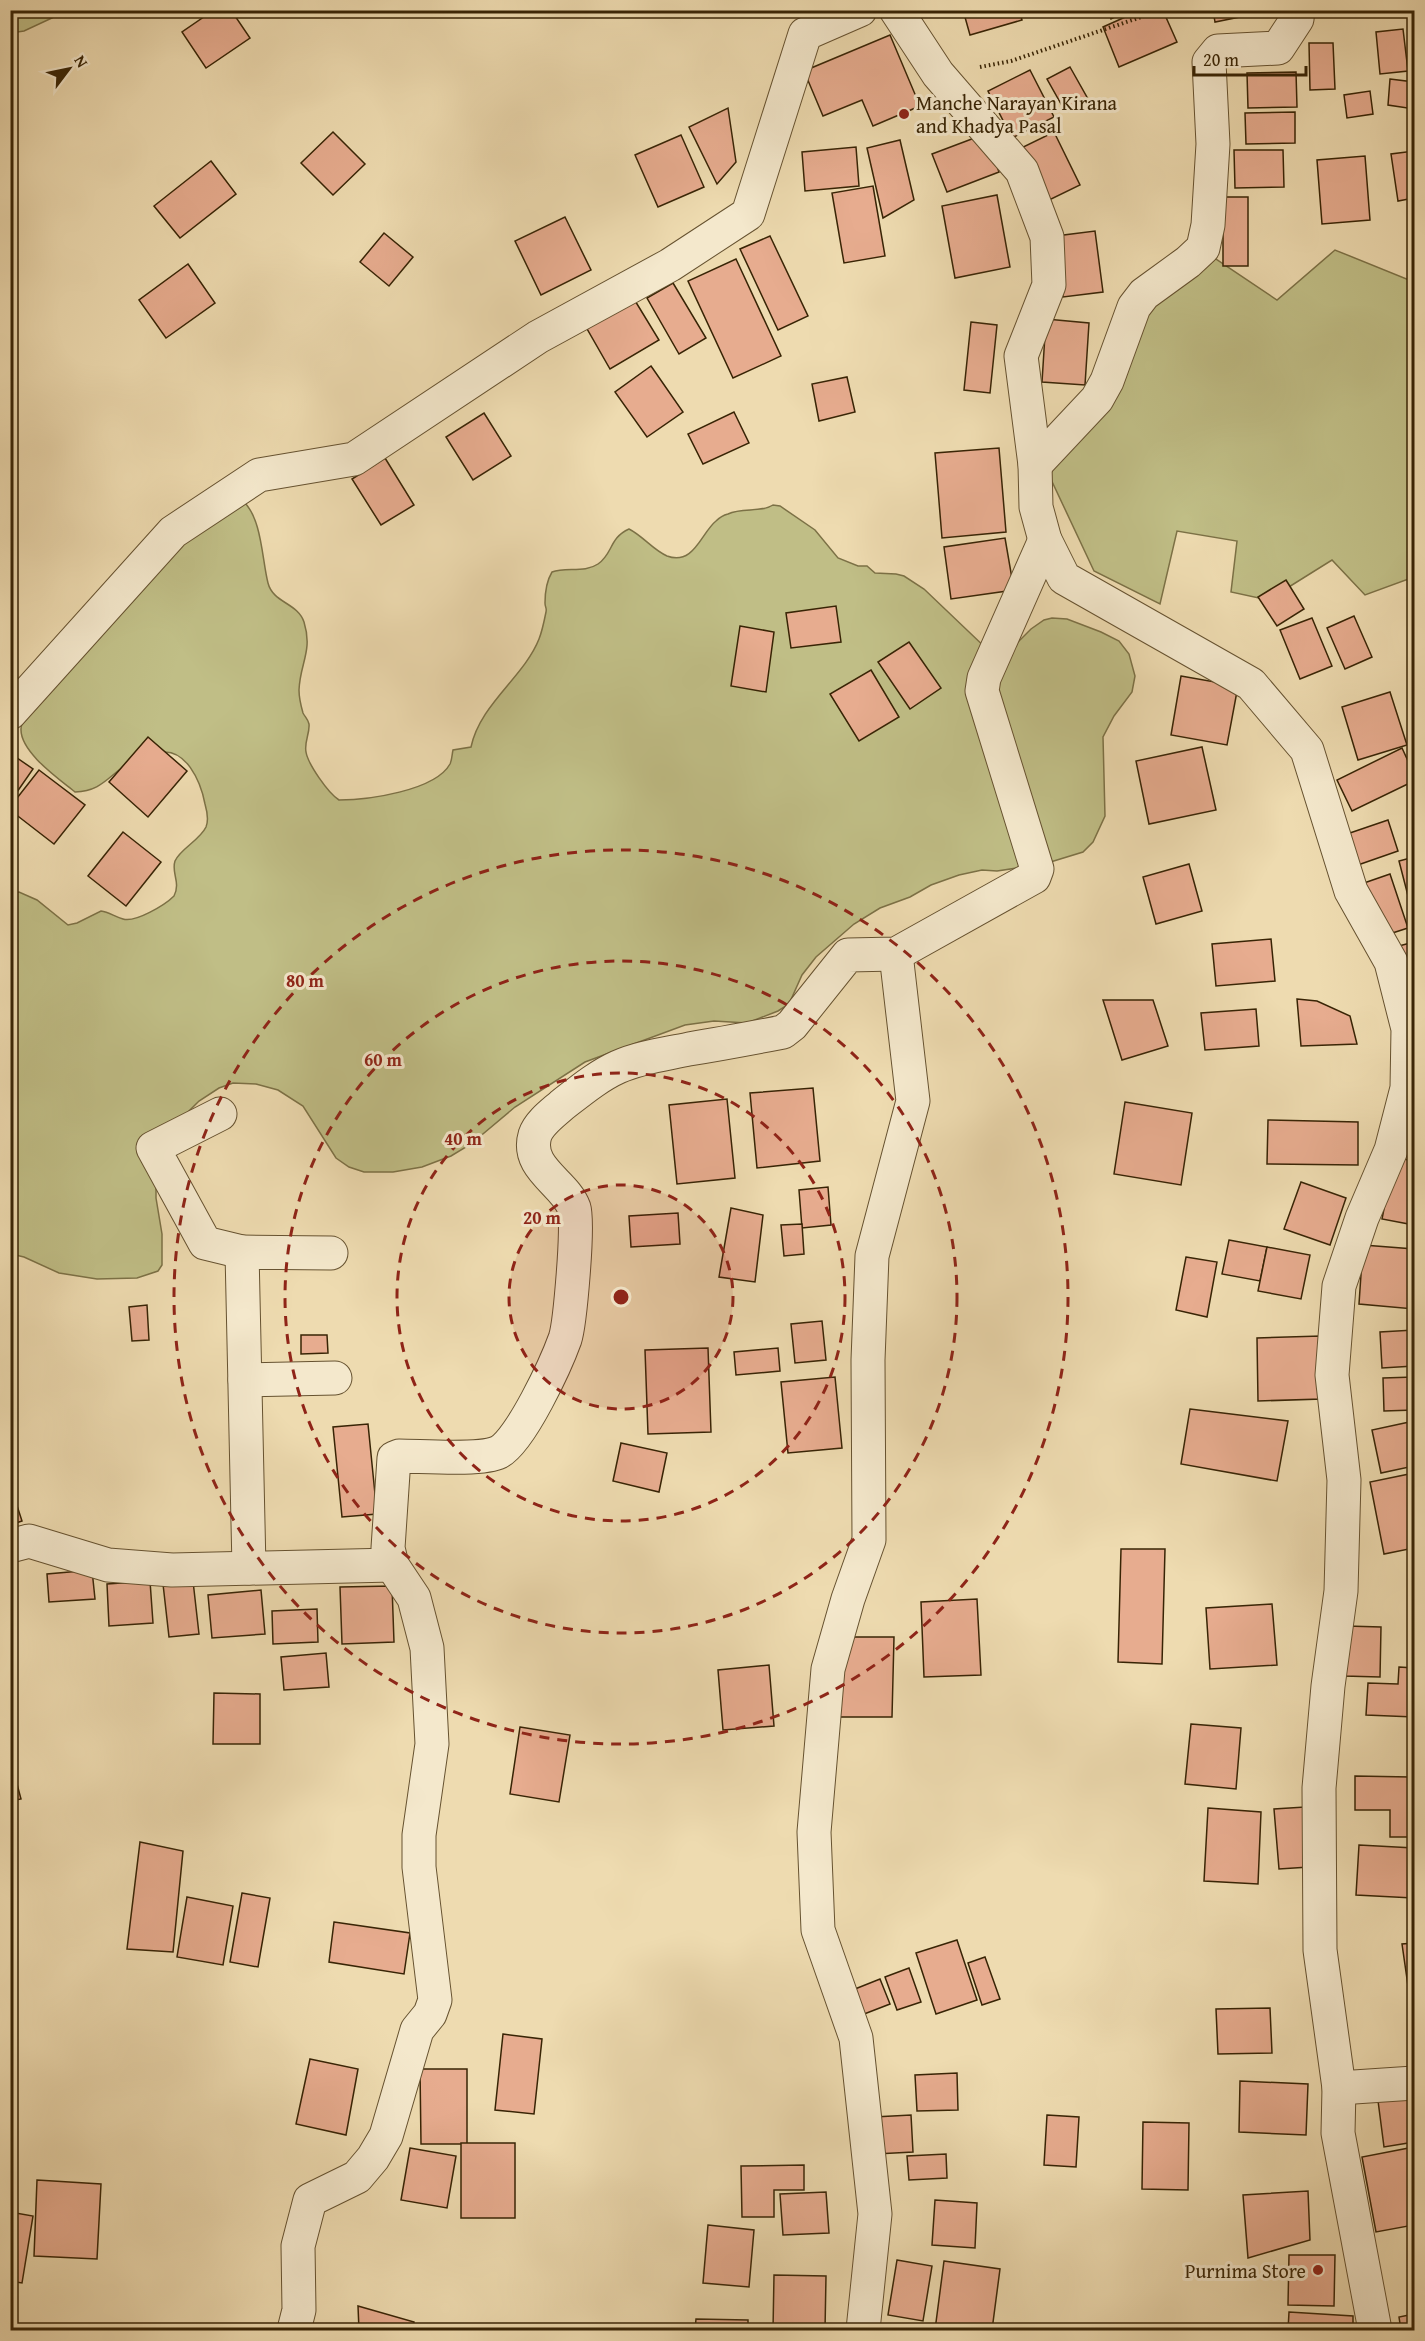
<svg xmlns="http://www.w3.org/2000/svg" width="1425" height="2341" viewBox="0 0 1425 2341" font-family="'Gentium Book Plus',serif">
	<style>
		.green { fill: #c0be86; stroke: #7c7146; stroke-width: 1.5 }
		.building { fill: #e7ac8f; stroke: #382405; stroke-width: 1.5 }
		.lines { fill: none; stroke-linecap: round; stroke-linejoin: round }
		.minor-casing { stroke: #665230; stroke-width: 35 }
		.tertiary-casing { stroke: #665230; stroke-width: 35 }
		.path { stroke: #382405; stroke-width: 4; stroke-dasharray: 1.5 3; stroke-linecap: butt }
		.minor { stroke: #f4e8cc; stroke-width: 33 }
		.tertiary { stroke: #f4e8cc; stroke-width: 33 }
		.ring { fill: none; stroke: #8f2418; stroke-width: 3; stroke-dasharray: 10 8 }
		.poi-dot { fill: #8f2418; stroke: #f4e8cc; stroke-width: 2 }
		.labels { text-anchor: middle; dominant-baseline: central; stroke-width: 6; stroke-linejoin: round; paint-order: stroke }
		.poi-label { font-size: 20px; fill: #382405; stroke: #f4e8cc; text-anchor: start }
		.centre { fill: #8f2418; stroke: #f4e8cc; stroke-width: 3 }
		.ring-label { font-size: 18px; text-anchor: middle; font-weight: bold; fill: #8f2418; stroke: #f4e8cc; stroke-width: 6; stroke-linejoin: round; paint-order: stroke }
	</style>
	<rect width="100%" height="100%" fill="#eedbb0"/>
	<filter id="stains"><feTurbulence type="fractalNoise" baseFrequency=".00333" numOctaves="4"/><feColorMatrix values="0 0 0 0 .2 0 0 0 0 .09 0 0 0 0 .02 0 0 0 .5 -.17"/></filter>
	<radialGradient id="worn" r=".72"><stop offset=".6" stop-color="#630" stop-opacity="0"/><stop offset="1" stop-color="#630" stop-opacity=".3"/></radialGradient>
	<g class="green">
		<polygon points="11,10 67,10 67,11 24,31 11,33"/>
		<polygon points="1198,247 1277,300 1335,250 1414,282 1414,577 1365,595 1332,560 1268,600 1231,592 1237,541 1177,531 1160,604 1094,571 1048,473 1139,299"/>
		<path d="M243 501C262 518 262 560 268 583 273 603 298 603 304 622 313 651 300 663 299 690 299 697 301 706 303 713 305 717 308 719 309 724 310 733 304 742 306 752 308 764 328 793 339 800 367 800 435 791 450 764 452 760 452 754 453 750L471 747C480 704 524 677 539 639 541 634 545 617 546 612 547 607 545 608 545 603 545 592 546 582 552 572 566 567 585 573 598 564 613 554 609 538 629 529 643 536 653 550 667 556 694 566 701 533 716 521 719 518 724 515 728 514 742 507 761 513 773 505L780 506 815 530 838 558 858 566H867L875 573 896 574 904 576 924 589 990 652 1015 645 1031 629 1044 620 1052 618 1067 619 1101 632 1119 641 1129 654 1135 676 1132 692 1114 716 1103 737 1105 816 1093 842 1083 852 1044 864 997 871 982 870 959 875 931 885 910 897 880 908 854 924 816 957 802 975 789 1004 778 1011 747 1023 714 1021 685 1025 585 1062 515 1107 471 1144 451 1156 422 1167 393 1172H364L349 1167 336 1158 303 1106 278 1090 256 1084 233 1083 219 1088 199 1101 189 1111 156 1185V1198L162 1234V1265L158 1271 137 1278 97 1279 59 1273 24 1257 11 1254 10 893 19 892 37 900 68 925 77 923 101 911C109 912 115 917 123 919 135 923 165 905 174 896 181 882 171 873 175 861 180 849 200 840 206 827 209 820 207 811 205 804 201 783 186 745 157 753 146 756 128 763 119 770 104 782 97 791 75 792 59 779 20 752 21 729 21 723 25 718 28 712L185 541Z"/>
	</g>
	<g class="building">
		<polygon points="214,10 231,10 250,38 206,68 182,32"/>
		<polygon points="963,10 1019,10 1022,20 970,35"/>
		<polygon points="1108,10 1129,10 1111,19"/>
		<polygon points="1141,10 1175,10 1165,15 1177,42 1119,67 1103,27"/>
		<polygon points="1213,10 1265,10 1265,12 1215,22"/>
		<polygon points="1403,29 1408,71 1380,74 1376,32"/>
		<polygon points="890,35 920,106 873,126 862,100 823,116 804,71"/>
		<polygon points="1309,43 1333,43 1335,89 1310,90"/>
		<polygon points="1070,67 1088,99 1065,111 1047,79"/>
		<polygon points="1030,70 1054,117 1012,138 988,91"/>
		<polygon points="1296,72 1297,107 1248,108 1247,73"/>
		<polygon points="1390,79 1414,82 1414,109 1388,105"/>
		<polygon points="1370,91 1373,114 1347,118 1344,95"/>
		<polygon points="728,108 736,162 717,184 689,127"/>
		<polygon points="1295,112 1295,143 1246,144 1245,113"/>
		<polygon points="333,132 365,164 333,195 301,163"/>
		<polygon points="1054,132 1080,185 1043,203 1017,150"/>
		<polygon points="985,134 999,172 947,192 932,154"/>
		<polygon points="681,135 704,187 658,207 635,155"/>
		<polygon points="900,140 914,200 883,218 867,148"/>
		<polygon points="856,147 859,186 805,191 802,152"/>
		<polygon points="1234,150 1283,150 1284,187 1235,188"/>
		<polygon points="1414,151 1414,198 1398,201 1391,154"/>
		<polygon points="1365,156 1370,220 1322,224 1317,160"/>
		<polygon points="211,161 236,194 180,238 154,206"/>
		<polygon points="873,186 885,256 844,263 832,193"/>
		<polygon points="997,195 1010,267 955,278 942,206"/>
		<rect x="1223" y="197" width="25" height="69"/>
		<polygon points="565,217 591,270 541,295 515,241"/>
		<polygon points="1095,231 1103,292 1063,297 1056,236"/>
		<polygon points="384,233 413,257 389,286 360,262"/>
		<polygon points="770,236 808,316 778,330 740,249"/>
		<polygon points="736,259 781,356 733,378 688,281"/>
		<polygon points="188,264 215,303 166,338 139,300"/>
		<polygon points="673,283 706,338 679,354 647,298"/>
		<polygon points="634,299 659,340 610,369 586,327"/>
		<polygon points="1046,319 1089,323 1085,385 1042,382"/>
		<polygon points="971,322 997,325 990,393 964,390"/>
		<polygon points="651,366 683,412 647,437 615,392"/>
		<polygon points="847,377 855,412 819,421 812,384"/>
		<polygon points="734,412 749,443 703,464 688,434"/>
		<polygon points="484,413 511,456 473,480 446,437"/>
		<polygon points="999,448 1006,532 942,538 935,453"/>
		<polygon points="385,458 414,505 381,525 352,479"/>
		<polygon points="1005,538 1014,590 951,599 944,547"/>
		<polygon points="1286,580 1304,609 1277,626 1258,597"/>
		<polygon points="836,606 841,642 791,648 786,613"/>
		<polygon points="1354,616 1372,657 1345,669 1327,628"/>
		<polygon points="1312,618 1332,666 1300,679 1280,630"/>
		<polygon points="740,626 774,632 766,692 731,686"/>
		<polygon points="909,642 941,688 910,709 878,662"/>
		<polygon points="871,670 899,717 859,741 830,694"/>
		<polygon points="1181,676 1238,686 1227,745 1171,735"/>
		<polygon points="1390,692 1407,745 1358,760 1342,707"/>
		<polygon points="148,737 187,771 148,817 109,782"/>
		<polygon points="1202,747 1216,810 1149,824 1136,761"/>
		<polygon points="1402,748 1414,774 1414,781 1352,811 1337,780"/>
		<polygon points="10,753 33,769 10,802"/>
		<polygon points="39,770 85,805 54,844 10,810 10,807"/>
		<polygon points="1388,820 1398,851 1355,866 1344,835"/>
		<polygon points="123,832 161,862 126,906 88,876"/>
		<polygon points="1414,857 1414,919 1399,861"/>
		<polygon points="1189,864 1202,911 1156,924 1143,877"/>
		<polygon points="1390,874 1408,928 1383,936 1364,883"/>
		<polygon points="1271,939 1275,981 1216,986 1212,944"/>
		<polygon points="1414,942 1414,993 1395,947"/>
		<polygon points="1297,999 1317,1001 1350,1016 1357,1044 1301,1046"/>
		<polygon points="1103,1000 1153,1000 1168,1046 1122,1060"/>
		<polygon points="1256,1009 1259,1046 1205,1050 1201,1013"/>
		<polygon points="813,1088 820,1161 757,1168 750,1093"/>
		<polygon points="727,1099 735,1178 677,1184 669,1105"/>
		<polygon points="1125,1102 1192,1113 1181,1185 1114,1174"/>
		<polygon points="1268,1120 1358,1122 1358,1165 1267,1164"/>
		<polygon points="1394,1157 1414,1161 1414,1225 1382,1219"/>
		<polygon points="1301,1182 1346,1198 1330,1245 1284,1229"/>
		<polygon points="828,1187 831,1225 802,1228 799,1190"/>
		<polygon points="731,1208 763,1215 755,1282 719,1277"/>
		<polygon points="678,1213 680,1244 631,1247 629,1216"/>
		<polygon points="802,1224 804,1254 784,1256 781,1225"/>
		<polygon points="1229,1240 1267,1247 1260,1281 1222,1274"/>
		<polygon points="1363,1245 1414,1249 1414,1309 1359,1304"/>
		<polygon points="1267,1247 1310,1255 1301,1299 1258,1291"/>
		<polygon points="1186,1257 1217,1262 1207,1317 1176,1310"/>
		<polygon points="147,1305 149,1340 132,1341 129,1307"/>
		<polygon points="822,1321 826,1360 795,1363 791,1324"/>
		<polygon points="1414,1330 1414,1366 1382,1368 1380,1332"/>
		<polygon points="301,1335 327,1335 328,1353 301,1354"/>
		<polygon points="1321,1336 1322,1399 1258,1401 1257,1338"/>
		<polygon points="708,1348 711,1432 648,1434 645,1350"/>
		<polygon points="778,1348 780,1371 736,1375 734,1352"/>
		<polygon points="835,1377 842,1448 788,1453 781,1382"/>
		<polygon points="1414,1377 1414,1410 1384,1411 1383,1378"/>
		<polygon points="1190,1409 1288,1421 1277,1481 1181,1464"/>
		<polygon points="1414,1421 1414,1466 1381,1473 1372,1430"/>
		<polygon points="368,1424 377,1514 342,1517 333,1427"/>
		<polygon points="621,1443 667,1453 659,1492 613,1481"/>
		<polygon points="1414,1473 1414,1548 1384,1554 1370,1482"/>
		<polygon points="10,1484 22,1521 10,1525"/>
		<polygon points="1121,1549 1165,1549 1162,1664 1118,1662"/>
		<polygon points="92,1570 95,1599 49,1602 47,1574"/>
		<polygon points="150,1581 153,1623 109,1626 107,1584"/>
		<polygon points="193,1581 199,1634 169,1637 163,1584"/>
		<polygon points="392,1586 394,1642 342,1644 340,1587"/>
		<polygon points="261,1590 265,1634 212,1638 208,1595"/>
		<polygon points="977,1599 981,1675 924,1677 921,1602"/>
		<polygon points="1272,1604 1277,1665 1210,1669 1206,1608"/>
		<polygon points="317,1609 318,1642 273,1644 272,1611"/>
		<polygon points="1346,1626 1381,1627 1380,1677 1344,1676"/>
		<polygon points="838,1637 894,1637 892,1717 837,1717"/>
		<polygon points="326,1653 329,1687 284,1690 281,1657"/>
		<polygon points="769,1665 774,1726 723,1730 718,1670"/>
		<polygon points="1399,1667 1414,1668 1414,1717 1366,1715 1368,1683 1398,1684"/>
		<polygon points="214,1693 260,1694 260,1744 213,1744"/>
		<polygon points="1191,1724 1241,1728 1236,1789 1185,1784"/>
		<polygon points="520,1727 570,1735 559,1802 510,1794"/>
		<polygon points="10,1758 21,1799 10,1801"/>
		<polygon points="1355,1776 1410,1777 1410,1837 1390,1837 1390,1810 1355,1810"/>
		<polygon points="1305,1807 1309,1867 1279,1869 1274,1809"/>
		<polygon points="1208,1808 1261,1812 1258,1884 1204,1881"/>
		<polygon points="140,1842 183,1851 173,1952 127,1949"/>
		<polygon points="1359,1845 1414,1848 1413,1898 1356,1895"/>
		<polygon points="242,1893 270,1898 258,1967 230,1962"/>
		<polygon points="187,1897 233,1906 223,1965 177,1957"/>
		<polygon points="334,1922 410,1933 404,1974 329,1962"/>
		<polygon points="957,1940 977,2000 936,2014 916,1953"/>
		<polygon points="1414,1943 1414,2028 1402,1944"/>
		<polygon points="985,1957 1000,1999 982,2005 968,1963"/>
		<polygon points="909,1968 921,2002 897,2010 885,1977"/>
		<polygon points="880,1979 890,2004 859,2016 850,1991"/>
		<polygon points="1270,2008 1272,2053 1218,2054 1216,2009"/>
		<polygon points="503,2034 542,2039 534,2114 495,2110"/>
		<polygon points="310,2059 358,2069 346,2135 296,2124"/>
		<polygon points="420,2069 467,2069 467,2144 421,2144"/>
		<polygon points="957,2073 958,2110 917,2111 915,2075"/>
		<polygon points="1240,2081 1308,2084 1306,2135 1239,2132"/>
		<polygon points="1414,2088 1414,2142 1384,2147 1377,2093"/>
		<polygon points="911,2115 913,2152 876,2154 874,2117"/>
		<polygon points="1047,2115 1079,2117 1076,2167 1044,2165"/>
		<polygon points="1143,2122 1189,2123 1188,2190 1142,2189"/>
		<rect x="461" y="2143" width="54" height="75"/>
		<polygon points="1414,2147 1414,2225 1376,2232 1362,2157"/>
		<polygon points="410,2148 456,2156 447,2208 401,2200"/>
		<polygon points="946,2154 947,2178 909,2180 907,2156"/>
		<polygon points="804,2165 804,2190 774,2190 774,2217 742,2217 741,2166"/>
		<polygon points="37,2180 101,2184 97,2259 34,2256"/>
		<polygon points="1308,2191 1310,2240 1248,2258 1243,2195"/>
		<polygon points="826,2192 829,2233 783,2235 780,2194"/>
		<polygon points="935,2200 977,2203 975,2248 932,2245"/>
		<polygon points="10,2212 33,2216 22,2283 10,2281"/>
		<polygon points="708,2225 754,2230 749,2287 703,2283"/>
		<polygon points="1289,2255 1335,2255 1334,2306 1288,2305"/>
		<polygon points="897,2260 932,2266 923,2321 888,2315"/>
		<polygon points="944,2261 1000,2269 992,2330 935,2330"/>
		<polygon points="774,2275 826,2276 825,2330 773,2330"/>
		<polygon points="358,2306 414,2322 412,2330 359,2330"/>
		<polygon points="1289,2312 1353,2316 1353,2330 1288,2330"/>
		<polygon points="1414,2314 1414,2330 1401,2330 1399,2317"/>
		<polygon points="696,2319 748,2320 748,2330 695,2330"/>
	</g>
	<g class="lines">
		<g class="minor-casing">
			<g id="minor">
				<polyline points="10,713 173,532 259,475 354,459 538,337 670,265 748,214 805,34 860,10"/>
				<polyline points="220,1114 153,1148 205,1243 242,1252"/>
				<polyline points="245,1380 335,1378"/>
				<polyline points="10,1546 29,1541 108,1565 172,1570 392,1565"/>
				<polyline points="249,1568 242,1252 331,1253"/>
				<polyline points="1339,2088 1414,2083"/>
				<path d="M294 2330 299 2310 298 2246 310 2200 357 2177 373 2158 386 2136 417 2030 430 2014 435 2000 419 1867V1835L432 1744 427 1648 414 1598 392 1565 388 1548 394 1458 399 1456C422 1456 481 1461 499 1452 521 1440 556 1364 565 1339 570 1324 579 1223 574 1208 565 1183 525 1168 535 1135 539 1123 553 1113 562 1105 580 1091 598 1076 618 1067 640 1057 666 1054 689 1049 720 1044 752 1038 783 1032L792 1025 848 955 896 954 1034 877 1037 869 982 691 984 678 1045 540"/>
				<polyline points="863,2330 875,2214 856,2038 818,1930 814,1832 828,1669 848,1599 869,1540 868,1360 872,1256 913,1101 896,954"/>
			</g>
		</g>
		<g class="tertiary-casing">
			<g id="tertiary">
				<polyline points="896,10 938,74 1022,171 1047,237 1049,285 1021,356 1035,465 1036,507 1045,540 1064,578 1251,684 1307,750 1351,891 1391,962 1408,1029 1407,1088 1391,1150 1362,1218 1339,1286 1332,1375 1344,1480 1341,1591 1328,1686 1319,1788 1320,1950 1339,2088 1338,2133 1375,2330"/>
				<polyline points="1035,465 1097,399 1107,381 1134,307 1144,294 1188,262 1203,248 1208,225 1213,144 1209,62 1218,51 1278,48 1297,19 1298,10"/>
			</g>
		</g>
		<polyline class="path" points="980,67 1011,61 1162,10"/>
		<use href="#minor" class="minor"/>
		<use href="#tertiary" class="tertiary"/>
	</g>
	<circle cx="621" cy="1297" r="112" fill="#8f2418" fill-opacity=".12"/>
	<g class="ring">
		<circle cx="621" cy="1297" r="112"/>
		<circle cx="621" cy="1297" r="224"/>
		<circle cx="621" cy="1297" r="336"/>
		<circle cx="621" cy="1297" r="447"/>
	</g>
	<g class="poi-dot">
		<circle cx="904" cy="114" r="6"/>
		<circle cx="1318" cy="2270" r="6"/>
	</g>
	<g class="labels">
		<g class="poi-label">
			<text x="916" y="102">Manche Narayan Kirana<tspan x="916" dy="23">and Khadya Pasal</tspan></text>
			<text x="1306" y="2270" text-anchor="end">Purnima Store</text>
		</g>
	</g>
	<circle cx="621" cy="1297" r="9" class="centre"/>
	<g class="ring-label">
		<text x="305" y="987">80 m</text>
		<text x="383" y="1066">60 m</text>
		<text x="463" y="1145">40 m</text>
		<text x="542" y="1224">20 m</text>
	</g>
	<rect width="1425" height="2341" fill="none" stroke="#eedbb0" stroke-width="36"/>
	<rect x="12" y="12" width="1401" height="2317" fill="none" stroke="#382405" stroke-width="3"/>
	<rect x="18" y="18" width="1389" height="2305" fill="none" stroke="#382405" stroke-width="1.5"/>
	<g transform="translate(69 69) rotate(58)" stroke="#f4e8cc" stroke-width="4.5" paint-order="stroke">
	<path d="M0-4.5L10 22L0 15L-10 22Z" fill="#382405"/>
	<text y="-9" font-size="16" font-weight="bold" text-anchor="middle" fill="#382405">N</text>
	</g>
	<path d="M1194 66v9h112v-9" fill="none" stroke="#382405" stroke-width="3"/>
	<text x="1203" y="66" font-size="18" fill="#382405" stroke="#f4e8cc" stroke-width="4.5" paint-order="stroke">20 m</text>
	<rect width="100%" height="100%" filter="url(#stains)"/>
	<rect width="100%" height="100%" fill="url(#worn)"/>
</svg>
